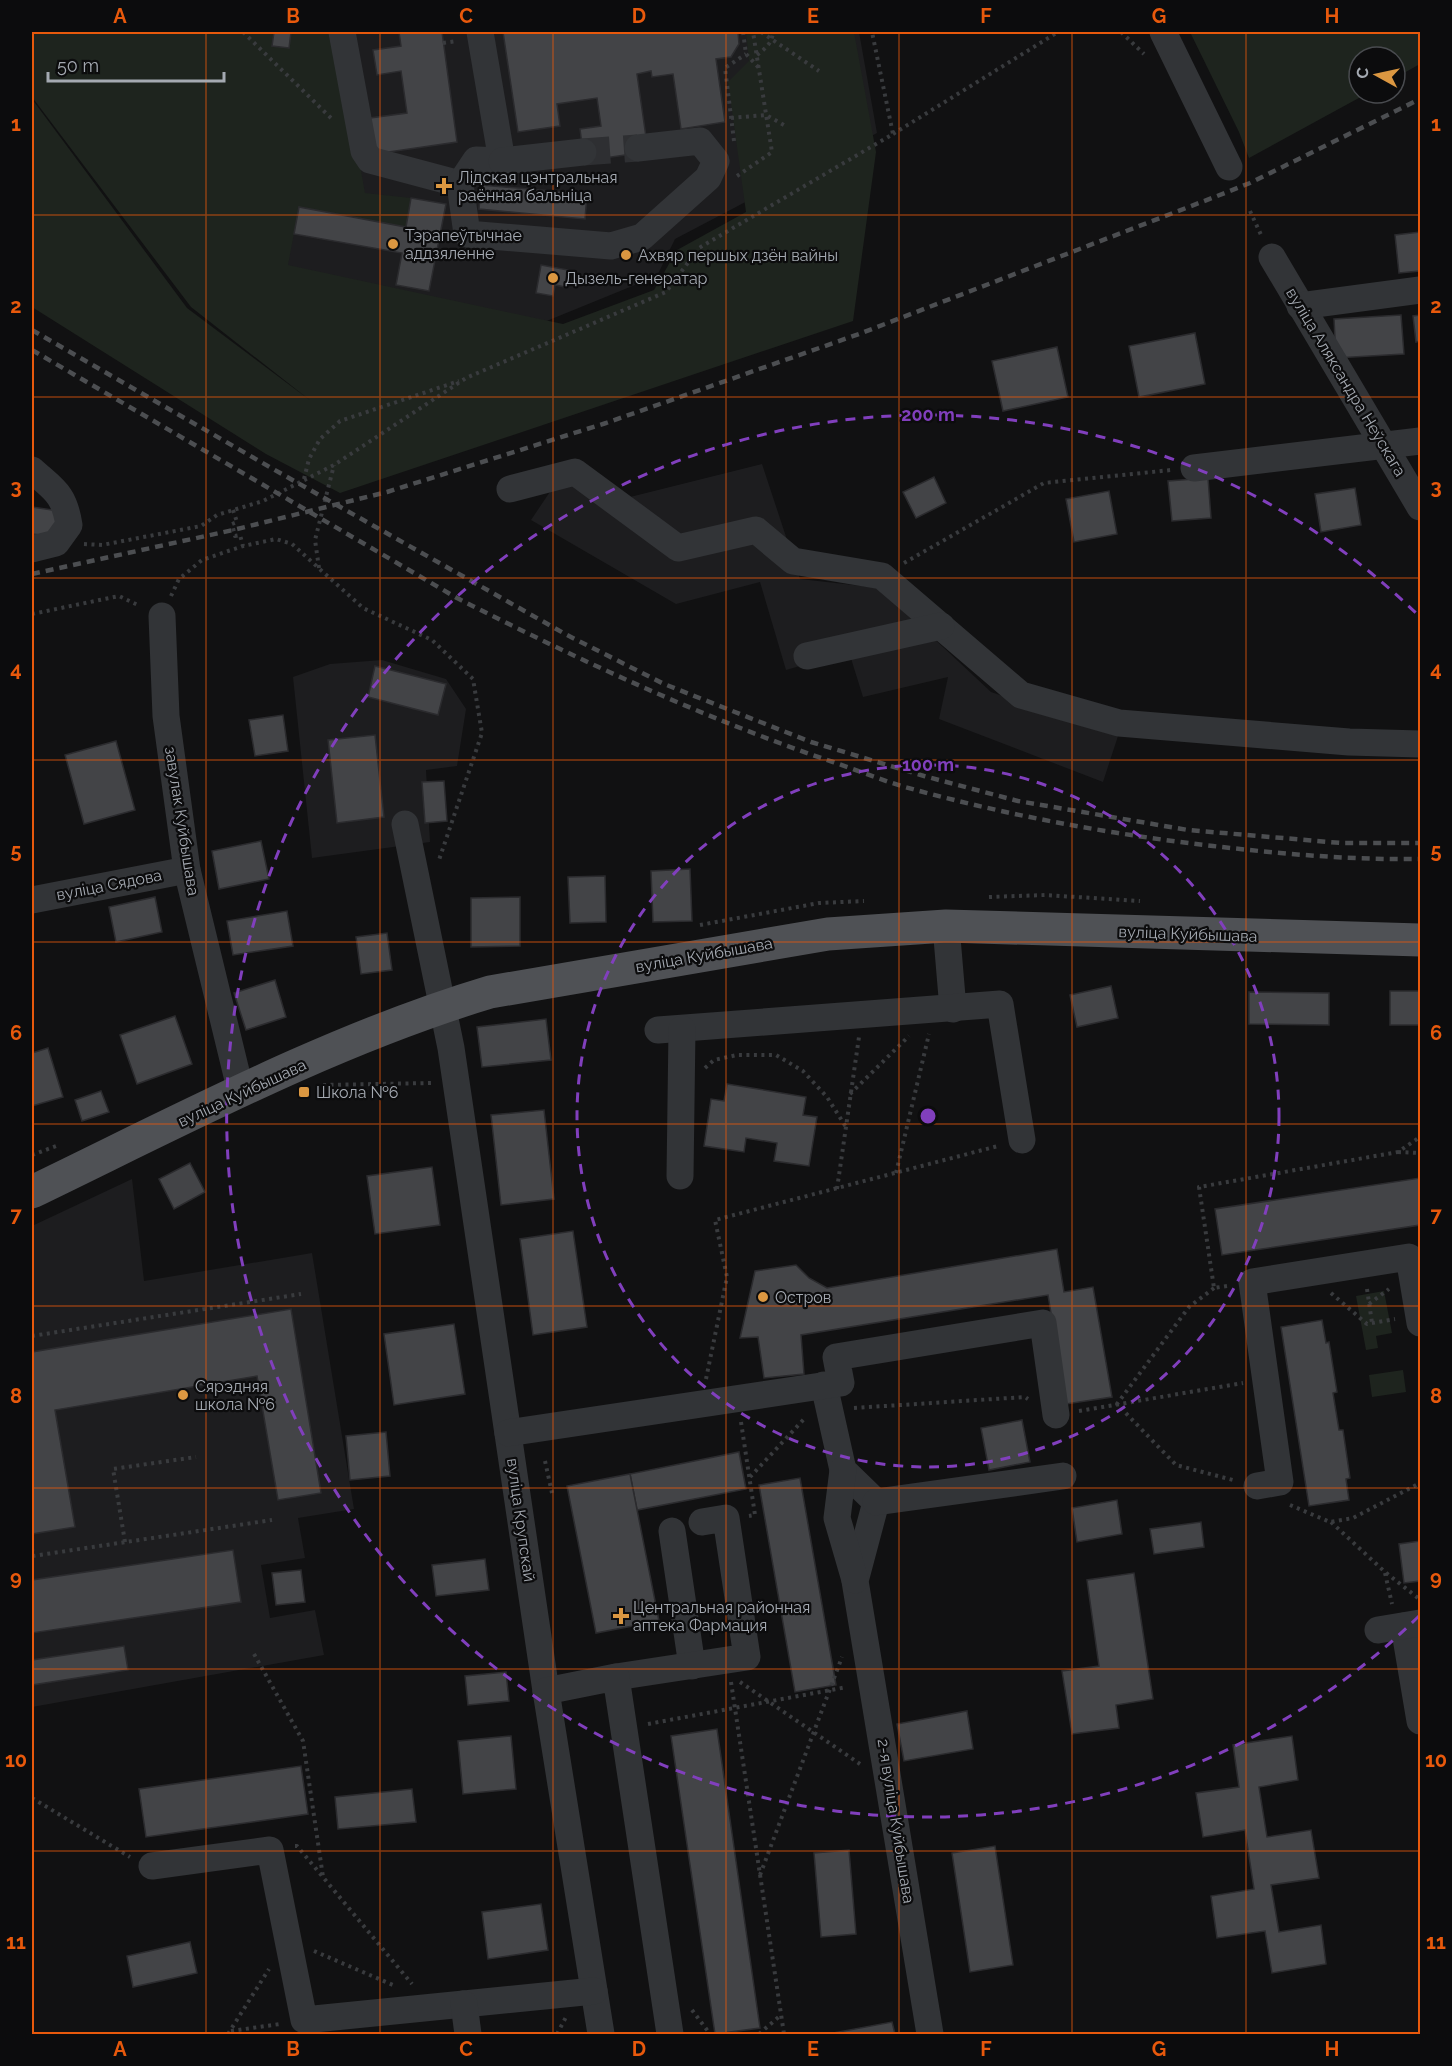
<svg xmlns="http://www.w3.org/2000/svg" width="1452" height="2066" viewBox="0 0 1452 2066" font-family="Raleway,sans-serif">
	<style>
		.built { fill: #1d1d1f }
		.green { fill: #1e241e }
		.building { fill: #434447; stroke: #2b2b2e; stroke-width: 1.5 }
		.lines { fill: none; stroke-linecap: round; stroke-linejoin: round }
		.minor-tunnel { stroke: #2e2f32; stroke-width: 27; stroke-dasharray: 27 14; stroke-linecap: butt }
		.path { stroke: #393b3e; stroke-width: 4; stroke-dasharray: 3 4.5; stroke-linecap: butt }
		.minor { stroke: #323437; stroke-width: 27 }
		.major { stroke: #4f5155; stroke-width: 33 }
		.rail { stroke: #4c4e51; stroke-width: 4.5; stroke-dasharray: 8 6; stroke-linecap: butt }
		.grid { fill: none; stroke: #e8590c; stroke-width: 1.5; stroke-opacity: 0.55 }
		.ring { fill: none; stroke: #813fbd; stroke-width: 3; stroke-dasharray: 10 8 }
		.poi-dot { fill: #db9741; stroke: #0c0c0d; stroke-width: 2 }
		.labels { text-anchor: middle; dominant-baseline: central; stroke-width: 4.5; stroke-linejoin: round; paint-order: stroke }
		.poi-label { font-size: 16px; fill: #a4a9b1; stroke: #0c0c0d; text-anchor: start }
		.street-label { font-size: 16px; fill: #a4a9b1; stroke: #0c0c0d }
		.centre { fill: #813fbd; stroke: #0c0c0d; stroke-width: 3 }
		.ring-label { font-size: 18px; text-anchor: middle; font-weight: bold; fill: #813fbd; stroke: #0c0c0d; stroke-width: 4.5; stroke-linejoin: round; paint-order: stroke }
		.neatline { fill: none; stroke: #e8590c; stroke-width: 2 }
		.grid-label { font-size: 20px; text-anchor: middle; font-weight: bold; fill: #e8590c }
	</style>
	<rect width="100%" height="100%" fill="#111112"/>
	<g class="built">
		<polygon points="32,32 859,32 877,133 675,239 657,276 341,405"/>
		<polygon points="762,464 800,579 880,588 991,692 1118,736 1103,782 939,719 948,677 863,697 849,652 786,670 760,582 676,604 531,520 568,465 626,498"/>
		<polygon points="382,660 446,679 466,709 457,766 426,770 430,842 312,858 293,677 330,664"/>
		<polygon points="132,1179 144,1281 312,1253 354,1509 298,1518 305,1558 261,1565 270,1618 315,1610 324,1655 32,1707 32,1226"/>
	</g>
	<g class="green">
		<polygon points="32,32 336,32 365,193 411,198 406,227 299,207 288,265 563,324 654,290 677,250 746,212 728,82 749,61 746,32 854,32 876,152 853,321 340,493 266,454 32,307 32,99 187,308 311,401 191,307 32,97"/>
		<polygon points="1190,32 1420,32 1420,64 1395,78 1395,57 1359,57 1359,93 1368,93 1249,158 1239,132"/>
		<polygon points="1384,1291 1392,1333 1376,1336 1378,1348 1366,1350 1356,1296"/>
		<polygon points="1403,1370 1406,1392 1372,1397 1369,1375"/>
	</g>
	<g class="building">
		<polygon points="274,32 291,32 289,48 272,46"/>
		<polygon points="399,32 442,32 457,142 375,154 370,118 407,113 401,71 377,75 373,50 401,46"/>
		<polygon points="503,32 738,32 739,44 731,57 716,59 725,122 681,129 673,74 652,77 651,71 637,74 646,137 639,153 584,161 580,129 601,126 597,98 557,104 560,126 518,132"/>
		<polygon points="481,185 587,194 585,219 479,209"/>
		<polygon points="411,198 446,204 429,291 396,285 402,253 294,234 299,207 406,227"/>
		<polygon points="1420,232 1420,271 1399,273 1395,235"/>
		<polygon points="541,265 568,270 565,287 555,285 553,296 536,293"/>
		<polygon points="1401,315 1404,354 1336,358 1334,319"/>
		<polygon points="1420,315 1420,341 1416,342 1413,316"/>
		<polygon points="1195,333 1205,384 1139,397 1129,346"/>
		<polygon points="1057,347 1068,397 1003,411 992,361"/>
		<polygon points="934,477 946,503 916,518 903,492"/>
		<polygon points="1208,478 1211,518 1172,521 1168,481"/>
		<polygon points="1355,488 1361,525 1321,532 1315,494"/>
		<polygon points="1109,491 1117,534 1074,542 1066,499"/>
		<polygon points="32,507 59,511 56,537 32,534"/>
		<polygon points="375,666 446,684 438,715 368,697"/>
		<polygon points="283,715 288,751 255,756 249,720"/>
		<polygon points="375,735 384,817 337,823 328,740"/>
		<polygon points="116,741 135,810 84,824 65,755"/>
		<polygon points="444,781 447,821 425,823 422,782"/>
		<polygon points="261,841 269,879 219,889 212,851"/>
		<polygon points="690,869 692,921 653,922 651,871"/>
		<polygon points="605,876 606,922 570,923 568,877"/>
		<polygon points="155,897 162,932 116,942 109,907"/>
		<polygon points="520,897 520,946 471,947 471,898"/>
		<polygon points="287,911 293,946 233,955 227,921"/>
		<polygon points="387,933 392,970 361,974 356,937"/>
		<polygon points="275,980 286,1017 246,1030 234,993"/>
		<polygon points="1111,986 1118,1018 1077,1027 1070,995"/>
		<rect x="1390" y="991" width="30" height="34"/>
		<polygon points="1249,992 1329,993 1329,1025 1249,1024"/>
		<polygon points="175,1016 192,1064 137,1084 120,1035"/>
		<polygon points="546,1019 551,1060 482,1067 477,1027"/>
		<polygon points="48,1048 63,1097 32,1106 32,1053"/>
		<polygon points="727,1084 806,1097 803,1115 817,1117 809,1166 774,1161 777,1143 746,1138 744,1152 704,1146 711,1099 724,1101"/>
		<polygon points="101,1091 109,1112 82,1121 75,1100"/>
		<polygon points="544,1110 554,1199 501,1205 491,1115"/>
		<polygon points="190,1163 205,1192 174,1209 159,1179"/>
		<polygon points="432,1167 440,1225 375,1234 367,1176"/>
		<polygon points="1420,1178 1420,1225 1222,1255 1215,1209"/>
		<polygon points="573,1231 587,1327 533,1335 520,1239"/>
		<polygon points="1057,1249 1064,1292 1093,1287 1112,1397 1066,1404 1048,1295 801,1335 804,1374 764,1378 758,1337 740,1338 755,1271 796,1265 809,1278 827,1288"/>
		<polygon points="291,1309 321,1493 278,1500 257,1376 55,1410 75,1527 32,1534 32,1352"/>
		<polygon points="1322,1320 1326,1343 1329,1342 1337,1392 1333,1393 1339,1430 1343,1430 1350,1478 1346,1479 1349,1500 1309,1506 1281,1327"/>
		<polygon points="454,1324 465,1394 394,1405 384,1334"/>
		<polygon points="1022,1420 1030,1462 989,1470 981,1428"/>
		<polygon points="386,1432 390,1476 350,1480 346,1436"/>
		<polygon points="739,1452 746,1489 637,1510 630,1474"/>
		<polygon points="630,1474 659,1621 596,1633 567,1486"/>
		<polygon points="800,1478 836,1685 795,1692 759,1485"/>
		<polygon points="1117,1500 1122,1534 1077,1542 1072,1508"/>
		<polygon points="1201,1522 1204,1547 1154,1554 1150,1529"/>
		<polygon points="1420,1541 1420,1581 1404,1583 1399,1544"/>
		<polygon points="233,1550 241,1602 32,1633 32,1580"/>
		<polygon points="485,1559 489,1590 436,1596 432,1565"/>
		<polygon points="301,1570 305,1602 276,1605 272,1573"/>
		<polygon points="1134,1573 1153,1699 1116,1705 1119,1728 1072,1734 1062,1671 1099,1666 1087,1580"/>
		<polygon points="124,1646 128,1670 32,1685 32,1660"/>
		<polygon points="506,1672 509,1701 468,1705 465,1676"/>
		<polygon points="967,1711 973,1749 904,1761 897,1724"/>
		<polygon points="717,1729 760,2028 715,2034 671,1736"/>
		<polygon points="511,1736 516,1789 463,1794 458,1741"/>
		<polygon points="1292,1736 1298,1780 1259,1787 1267,1837 1311,1830 1319,1878 1271,1885 1279,1932 1321,1925 1326,1964 1272,1973 1265,1931 1217,1938 1211,1896 1254,1889 1245,1830 1203,1837 1196,1793 1239,1787 1233,1745"/>
		<polygon points="301,1766 308,1814 146,1837 139,1789"/>
		<polygon points="412,1789 416,1822 338,1829 335,1797"/>
		<polygon points="995,1846 1013,1965 970,1972 952,1853"/>
		<polygon points="849,1850 856,1934 821,1937 814,1853"/>
		<polygon points="541,1904 548,1950 488,1959 482,1912"/>
		<polygon points="190,1942 197,1973 133,1987 127,1956"/>
		<polygon points="892,2022 895,2034 828,2034"/>
	</g>
	<g class="lines">
		<polyline class="minor-tunnel" points="583,152 638,148"/>
		<g class="path">
			<polyline points="243,32 332,119"/>
			<polyline points="743,32 746,54 759,68"/>
			<polyline points="761,32 819,71"/>
			<polyline points="1121,32 1144,54"/>
			<polyline points="443,43 457,41"/>
			<path d="M757 55C766 48 772 43 773 32"/>
			<polyline points="731,118 766,115 784,125"/>
			<polyline points="893,134 1058,32"/>
			<polyline points="734,141 725,68 746,54"/>
			<polyline points="737,176 772,152 753,32"/>
			<polyline points="1250,211 1262,237"/>
			<polyline points="304,479 309,459 320,439 340,421 459,381"/>
			<polyline points="233,510 237,522 232,524 235,536 240,535 243,546"/>
			<polyline points="84,544 102,545 201,526 217,515 263,501 334,465 466,378 666,292 699,248 893,134 872,32"/>
			<polyline points="904,563 1044,483 1171,470"/>
			<polyline points="319,568 315,540 334,465"/>
			<polyline points="171,596 179,579 202,560 243,546 276,539 292,544 363,608 432,640 473,679 482,733 439,860"/>
			<polyline points="32,614 119,596 140,606"/>
			<polyline points="989,897 1045,895 1140,901"/>
			<polyline points="700,925 819,903 864,901"/>
			<polyline points="705,1068 714,1060 737,1055 776,1055 803,1071 827,1097 846,1127"/>
			<polyline points="323,1085 432,1083"/>
			<polyline points="850,1094 909,1036"/>
			<polyline points="1398,1152 1420,1153"/>
			<polyline points="32,1155 59,1145"/>
			<polyline points="896,1173 929,1034"/>
			<polyline points="837,1189 859,1037"/>
			<polyline points="1227,1286 1214,1288 1199,1187 1398,1152 1420,1137"/>
			<polyline points="1214,1288 1189,1307 1117,1404 1176,1465 1233,1480"/>
			<polyline points="1367,1289 1372,1323"/>
			<polyline points="1331,1293 1367,1324 1395,1319"/>
			<polyline points="1369,1304 1389,1289"/>
			<polyline points="32,1336 301,1294"/>
			<polyline points="706,1379 727,1277 715,1220 998,1146"/>
			<polyline points="854,1408 1025,1397 1028,1399"/>
			<polyline points="1079,1411 1243,1383"/>
			<polyline points="741,1422 755,1515 749,1516"/>
			<polyline points="545,1461 552,1493"/>
			<polyline points="750,1477 806,1417"/>
			<polyline points="1290,1505 1330,1522 1353,1518 1420,1483"/>
			<polyline points="1331,1522 1385,1572 1418,1598"/>
			<polyline points="125,1542 113,1469 196,1457"/>
			<polyline points="32,1548 33,1556 272,1520"/>
			<polyline points="1385,1573 1392,1604"/>
			<polyline points="254,1654 303,1741 323,1877"/>
			<polyline points="731,1682 784,2034"/>
			<polyline points="740,1682 860,1764"/>
			<polyline points="648,1724 847,1687"/>
			<polyline points="32,1798 130,1857"/>
			<polyline points="295,1846 297,1846 412,1984"/>
			<polyline points="760,1875 842,1657"/>
			<polyline points="314,1951 393,1985"/>
			<polyline points="692,2010 710,2034"/>
			<polyline points="231,2031 280,2024"/>
			<polyline points="228,2034 269,1969"/>
			<polyline points="557,2034 566,2017"/>
			<polyline points="759,2034 781,2015"/>
		</g>
		<g class="minor">
			<polyline points="342,32 364,151 370,160 460,184"/>
			<polyline points="480,32 502,161 476,160 460,184 467,234 611,246 642,237 708,178 716,161 700,141 638,148"/>
			<polyline points="1163,32 1229,167"/>
			<polyline points="502,161 583,152"/>
			<polyline points="1272,257 1420,507"/>
			<polyline points="1300,306 1420,290"/>
			<polyline points="1194,468 1420,441"/>
			<path d="M32 470C54 490 64 493 69 525L56 543 32 549"/>
			<polyline points="510,489 575,472 678,548 756,530 793,561 882,576 1021,695 1119,723 1349,742 1420,744"/>
			<polyline points="162,616 166,716 187,870 241,1092"/>
			<polyline points="807,656 941,626"/>
			<polyline points="405,824 451,1048 546,1691 601,2034"/>
			<polyline points="32,900 187,870"/>
			<polyline points="946,926 953,1009"/>
			<polyline points="658,1030 1000,1004 1022,1140"/>
			<polyline points="680,1176 682,1029"/>
			<polyline points="824,1385 843,1470 876,1502 855,1581 930,2034"/>
			<polyline points="508,1433 841,1383 836,1357 1043,1323 1056,1415"/>
			<polyline points="843,1470 837,1518 855,1580"/>
			<polyline points="1257,1486 1280,1482 1252,1282 1409,1257 1420,1323"/>
			<polyline points="876,1502 1063,1476"/>
			<polyline points="672,1531 692,1666"/>
			<polyline points="1404,1626 1420,1721"/>
			<polyline points="1378,1630 1420,1623"/>
			<polyline points="616,1677 747,1657 726,1518 702,1522"/>
			<polyline points="546,1691 616,1677 670,2034"/>
			<polyline points="152,1866 270,1850 304,2020 594,1991"/>
			<polyline points="464,2004 468,2034"/>
		</g>
		<path class="major" d="M32 1192C179 1121 333 1039 490 992L828 934 946 926 1420 940"/>
		<g class="rail">
			<polyline points="32,330 273,469 567,635 664,684 811,742 924,776 1018,801 1188,830 1341,843 1420,843"/>
			<path d="M32 350 457 598C579 660 703 718 833 762 857 770 881 780 905 787 1005 815 1109 834 1213 846 1282 854 1351 860 1420 859"/>
			<polyline points="32,574 233,530 387,492 606,423 859,334 1212,198 1250,183 1420,99"/>
		</g>
	</g>
	<path class="grid" d="M206 32V2034M380 32V2034M553 32V2034M726 32V2034M899 32V2034M1072 32V2034M1246 32V2034M32 215H1420M32 397H1420M32 578H1420M32 760H1420M32 942H1420M32 1124H1420M32 1306H1420M32 1488H1420M32 1669H1420M32 1851H1420"/>
	<g class="ring">
		<circle cx="928" cy="1116" r="351"/>
		<path d="M1419 1616A701 701 0 1 1 1419 616"/>
	</g>
	<g class="poi-dot">
		<path d="M441 177h6v6h6v6h-6v6h-6v-6h-6v-6h6z"/>
		<circle cx="393" cy="244" r="6"/>
		<circle cx="626" cy="255" r="6"/>
		<circle cx="553" cy="278" r="6"/>
		<rect x="298" y="1086" width="12" height="12" rx="3"/>
		<circle cx="763" cy="1297" r="6"/>
		<circle cx="183" cy="1395" r="6"/>
		<path d="M618 1607h6v6h6v6h-6v6h-6v-6h-6v-6h6z"/>
	</g>
	<g class="labels">
		<g class="poi-label">
			<text x="458" y="177">Лідская цэнтральная<tspan x="458" dy="18">раённая бальніца</tspan></text>
			<text x="405" y="235">Тэрапеўтычнае<tspan x="405" dy="18">аддзяленне</tspan></text>
			<text x="638" y="255">Ахвяр першых дзён вайны</text>
			<text x="565" y="278">Дызель-генератар</text>
			<text x="316" y="1092">Школа №6</text>
			<text x="775" y="1297">Остров</text>
			<text x="195" y="1386">Сярэдняя<tspan x="195" dy="18">школа №6</tspan></text>
			<text x="633" y="1607">Центральная районная<tspan x="633" dy="18">аптека Фармация</tspan></text>
		</g>
		<g class="street-label">
			<text transform="translate(1346 382) rotate(59)">вуліца Аляксандра Неўскага</text>
			<text transform="translate(182 821) rotate(81)">завулак Куйбышава</text>
			<text transform="translate(109 885) rotate(-11)">вуліца Сядова</text>
			<text transform="translate(1188 934) rotate(2)">вуліца Куйбышава</text>
			<text transform="translate(704 955) rotate(-10)">вуліца Куйбышава</text>
			<text transform="translate(242 1093) rotate(-25)">вуліца Куйбышава</text>
			<text transform="translate(521 1520) rotate(82)">вуліца Крупскай</text>
			<text transform="translate(896 1821) rotate(81)">2-я вуліца Куйбышава</text>
		</g>
	</g>
	<circle cx="928" cy="1116" r="9" class="centre"/>
	<g class="ring-label">
		<text x="928" y="421">200 m</text>
		<text x="928" y="771">100 m</text>
	</g>
	<rect width="1452" height="2066" fill="none" stroke="#0c0c0d" stroke-width="66"/>
	<g transform="translate(1377 75) rotate(278)"><circle r="28" fill="#0c0c0d" stroke="#494b4f" stroke-width="1.5"/>
	<path d="M0-4.5L10 22L0 15L-10 22Z" fill="#db9741"/>
	<text y="-9" font-size="16" font-weight="bold" text-anchor="middle" fill="#a4a9b1">С</text>
	</g>
	<path d="M48 72v9h176v-9" fill="none" stroke="#a4a9b1" stroke-width="3"/>
	<text x="57" y="72" font-size="18" fill="#a4a9b1" stroke="#0c0c0d" stroke-width="4.5" paint-order="stroke">50 m</text>
	<rect x="33" y="33" width="1386" height="2000" class="neatline"/>
	<g class="grid-label">
		<text x="120" y="23">A</text>
		<text x="293" y="23">B</text>
		<text x="466" y="23">C</text>
		<text x="639" y="23">D</text>
		<text x="813" y="23">E</text>
		<text x="986" y="23">F</text>
		<text x="1159" y="23">G</text>
		<text x="1332" y="23">H</text>
		<text x="16" y="131">1</text>
		<text x="1436" y="131">1</text>
		<text x="16" y="313">2</text>
		<text x="1436" y="313">2</text>
		<text x="16" y="494">3</text>
		<text x="1436" y="494">3</text>
		<text x="16" y="676">4</text>
		<text x="1436" y="676">4</text>
		<text x="16" y="858">5</text>
		<text x="1436" y="858">5</text>
		<text x="16" y="1040">6</text>
		<text x="1436" y="1040">6</text>
		<text x="16" y="1222">7</text>
		<text x="1436" y="1222">7</text>
		<text x="16" y="1403">8</text>
		<text x="1436" y="1403">8</text>
		<text x="16" y="1585">9</text>
		<text x="1436" y="1585">9</text>
		<text x="16" y="1767">10</text>
		<text x="1436" y="1767">10</text>
		<text x="16" y="1949">11</text>
		<text x="1436" y="1949">11</text>
		<text x="120" y="2056">A</text>
		<text x="293" y="2056">B</text>
		<text x="466" y="2056">C</text>
		<text x="639" y="2056">D</text>
		<text x="813" y="2056">E</text>
		<text x="986" y="2056">F</text>
		<text x="1159" y="2056">G</text>
		<text x="1332" y="2056">H</text>
	</g>
</svg>
